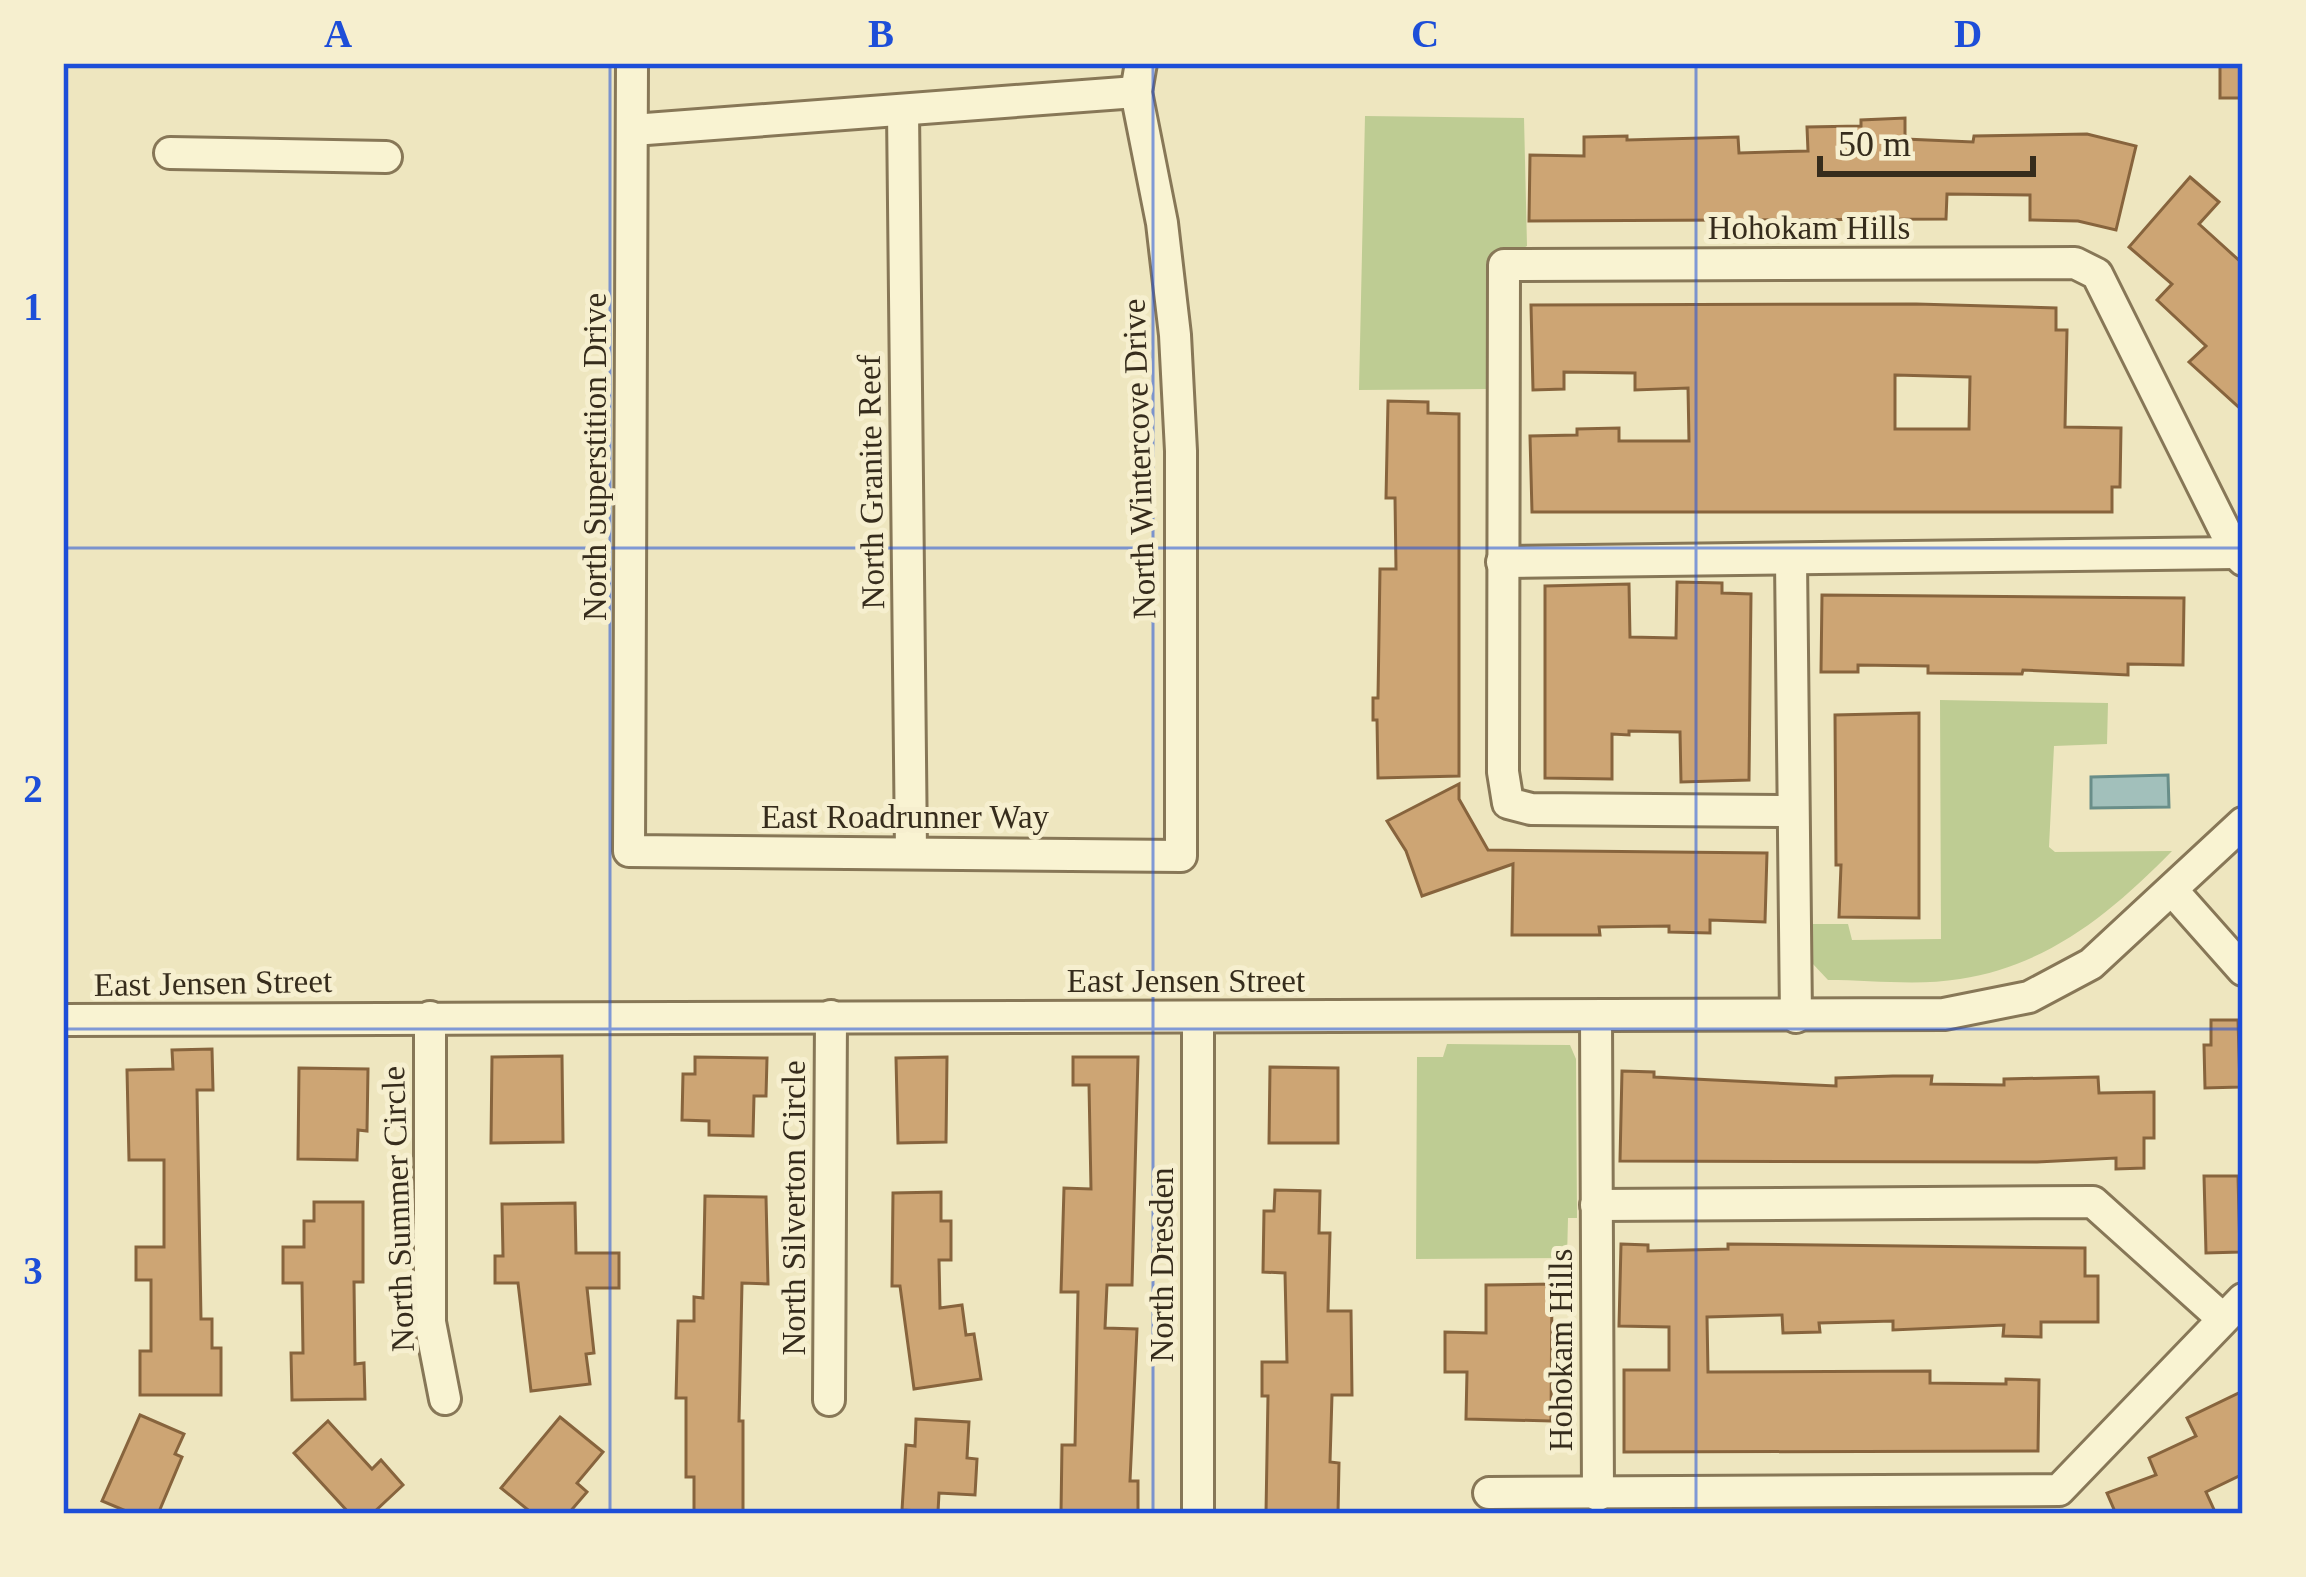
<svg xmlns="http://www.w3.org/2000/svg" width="2306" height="1577" viewBox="0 0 2306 1577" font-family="'Times New Roman',serif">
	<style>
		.green { fill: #becc93 }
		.water { fill: #a2c0bb; stroke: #698e89; stroke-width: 3 }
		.building { fill: #cda574; stroke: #87643d; stroke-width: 3; fill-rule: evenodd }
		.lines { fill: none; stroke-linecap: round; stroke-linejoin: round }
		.minor-casing { stroke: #877757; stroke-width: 36 }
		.minor { stroke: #f9f3d2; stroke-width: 30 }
		.grid { fill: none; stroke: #1d4ed8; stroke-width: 3; stroke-opacity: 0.55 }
		.labels { text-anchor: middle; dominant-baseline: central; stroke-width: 10; stroke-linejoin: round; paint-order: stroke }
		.street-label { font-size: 33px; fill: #362c1c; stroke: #f6efcf }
		.neatline { fill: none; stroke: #1d4ed8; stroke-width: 4.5 }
		.grid-label { font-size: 39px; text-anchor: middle; font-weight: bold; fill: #1d4ed8 }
	</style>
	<rect width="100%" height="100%" fill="#eee6bf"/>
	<g class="green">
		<polygon points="1365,116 1524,118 1527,246 1506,258 1491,277 1488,389 1359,390"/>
		<path d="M1940 700 2108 703 2107 744 2054 746 2049 847 2055 852 2172 851C2111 913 2049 965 1960 979 1918 986 1870 980 1828 980L1812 963 1809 924H1848L1852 940 1941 939Z"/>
		<polygon points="1447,1044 1570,1045 1576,1059 1577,1218 1568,1218 1567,1258 1416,1259 1417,1057 1443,1057"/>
	</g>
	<polygon class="water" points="2168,775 2169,807 2091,808 2091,777"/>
	<g class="building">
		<rect x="2220" y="63" width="23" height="35"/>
		<polygon points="1905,118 1905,139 1973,142 1974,136 2087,134 2136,146 2116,230 2078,221 2030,220 2030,195 1947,194 1946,219 1529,221 1530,155 1584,156 1584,137 1627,136 1627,140 1738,137 1739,153 1808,151 1807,127 1861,126 1861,120"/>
		<polygon points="2190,177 2219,202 2199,224 2243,264 2243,411 2189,362 2206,346 2157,300 2172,284 2129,247"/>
		<path d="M1916 304 2056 308V330H2067L2065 427 2121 428 2120 487H2112V512H1532L1530 436 1577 435V429L1619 428V441H1689L1688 388 1635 390V373L1564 372V389L1533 390 1531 305ZM1895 375 1970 377 1969 429H1895Z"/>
		<polygon points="1388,401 1428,402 1428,413 1459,414 1459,776 1378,778 1377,720 1373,720 1373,698 1378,698 1380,569 1396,569 1395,498 1386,498"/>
		<polygon points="1677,582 1722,583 1722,593 1751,594 1749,780 1681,782 1680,732 1629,731 1629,735 1612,734 1612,779 1545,778 1545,586 1629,584 1630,637 1676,638"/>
		<polygon points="1822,595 2184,598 2183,665 2128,664 2128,675 2023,670 2022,674 1928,673 1928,666 1858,665 1858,672 1821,672"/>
		<polygon points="1919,713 1919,918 1839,917 1841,865 1836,865 1835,715"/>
		<polygon points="1459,784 1459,799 1488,850 1767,853 1765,922 1710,920 1710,933 1669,932 1669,926 1599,927 1600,935 1512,935 1513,864 1422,896 1406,851 1387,821"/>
		<polygon points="2211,1020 2238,1020 2240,1087 2205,1088 2204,1045 2211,1045"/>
		<polygon points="212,1049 213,1090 197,1090 201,1319 212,1319 212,1348 221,1348 221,1395 140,1395 140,1351 151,1351 151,1280 136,1280 136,1247 164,1247 164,1160 129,1160 127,1070 173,1069 172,1050"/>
		<polygon points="562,1056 563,1142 491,1143 492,1057"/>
		<polygon points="695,1057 767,1058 766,1096 754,1096 753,1136 709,1135 709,1121 682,1120 683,1074 695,1074"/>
		<polygon points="947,1057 946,1142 898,1143 896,1058"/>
		<polygon points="1073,1057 1138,1057 1132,1285 1107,1285 1105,1328 1137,1329 1130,1481 1138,1481 1138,1514 1061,1513 1062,1445 1075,1445 1078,1292 1061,1292 1064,1188 1091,1189 1089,1085 1073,1085"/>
		<polygon points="1270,1067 1338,1068 1338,1143 1269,1143"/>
		<polygon points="299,1068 368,1069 367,1131 358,1130 357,1160 298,1159"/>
		<polygon points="1622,1071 1654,1072 1654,1077 1836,1086 1836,1078 1893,1076 1932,1076 1931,1084 2004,1085 2004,1079 2098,1077 2099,1093 2154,1092 2154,1138 2144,1138 2144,1168 2116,1169 2116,1158 2037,1162 1620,1161"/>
		<polygon points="2204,1176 2238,1176 2240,1252 2206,1253"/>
		<polygon points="1275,1190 1320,1191 1319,1233 1330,1233 1328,1311 1351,1311 1352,1395 1332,1395 1330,1462 1339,1463 1338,1514 1266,1513 1268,1396 1262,1396 1262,1362 1287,1362 1285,1273 1263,1272 1264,1211 1274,1211"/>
		<polygon points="941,1192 941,1221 951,1221 951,1260 939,1260 940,1308 962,1305 966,1335 974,1334 981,1379 914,1389 900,1286 892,1286 893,1193"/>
		<polygon points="705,1196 766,1197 768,1284 742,1283 739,1421 743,1421 743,1514 694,1514 694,1477 686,1477 686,1398 676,1398 678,1321 694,1321 694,1297 703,1298"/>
		<polygon points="314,1202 363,1202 363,1282 354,1282 355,1364 364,1363 365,1399 292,1400 291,1353 303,1353 302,1283 283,1283 283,1247 304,1247 304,1221 314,1221"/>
		<polygon points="575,1203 576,1253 619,1253 619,1288 587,1288 594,1353 586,1354 590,1384 531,1391 518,1283 495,1283 495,1256 503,1256 502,1204"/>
		<polygon points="1621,1244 1648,1245 1648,1251 1728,1249 1728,1244 2085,1248 2085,1276 2098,1276 2098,1322 2041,1322 2041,1337 2003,1336 2004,1325 1893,1330 1893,1321 1819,1323 1820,1332 1783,1333 1782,1315 1707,1317 1708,1372 1930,1371 1930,1383 2006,1384 2006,1379 2039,1380 2038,1451 1624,1452 1624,1370 1669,1370 1669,1327 1619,1326"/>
		<polygon points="1552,1284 1551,1421 1466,1419 1467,1372 1445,1372 1445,1332 1486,1333 1486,1285"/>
		<polygon points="2243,1391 2243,1474 2206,1492 2216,1514 2116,1514 2107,1493 2156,1475 2149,1458 2196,1436 2187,1418"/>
		<polygon points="140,1415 184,1434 175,1454 182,1457 158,1514 133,1514 102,1501"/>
		<polygon points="560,1417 603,1452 577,1483 587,1492 568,1514 533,1514 501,1488"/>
		<polygon points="916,1419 969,1422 967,1458 977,1459 975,1495 939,1493 938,1512 902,1510 906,1445 915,1446"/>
		<polygon points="328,1421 372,1469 381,1460 403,1485 372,1514 350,1514 294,1453"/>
	</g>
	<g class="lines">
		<g class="minor-casing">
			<g id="minor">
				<polyline points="632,63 629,851 1181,856 1181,451 1175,335 1162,223 1136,92 1141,63"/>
				<polyline points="903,111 911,851"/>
				<polyline points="633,130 1136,92"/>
				<polyline points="170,153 386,157"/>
				<polyline points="1791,560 1796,1017"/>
				<polyline points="1502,562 2236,553 2243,549"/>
				<polyline points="1791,811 1531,809 1508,803 1503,772 1504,265 2075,263 2097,274 2236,553 2243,560"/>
				<polyline points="2172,890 2243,970"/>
				<polyline points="430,1017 430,1322 445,1399"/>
				<polyline points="1198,1017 1198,1514"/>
				<polyline points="1596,1017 1598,1495"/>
				<polyline points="63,1020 1944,1014 2029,997 2091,964 2243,823"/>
				<polyline points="1596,1205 2093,1202 2223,1319"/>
				<polyline points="829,1400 831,1016"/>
				<polyline points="1489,1493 2059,1490 2243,1299"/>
			</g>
		</g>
		<use href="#minor" class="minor"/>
	</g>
	<path class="grid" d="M610 63V1514M1153 63V1514M1696 63V1514M63 548H2243M63 1029H2243"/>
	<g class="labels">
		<g class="street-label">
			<text x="1809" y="228">Hohokam Hills</text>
			<text transform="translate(595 457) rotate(-90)">North Superstition Drive</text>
			<text transform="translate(1139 459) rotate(-92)">North Wintercove Drive</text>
			<text transform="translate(871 482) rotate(-91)">North Granite Reef</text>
			<text x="905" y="817">East Roadrunner Way</text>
			<text x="1186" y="981">East Jensen Street</text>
			<text transform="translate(213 983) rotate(-1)">East Jensen Street</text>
			<text transform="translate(794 1208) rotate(-90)">North Silverton Circle</text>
			<text transform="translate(398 1209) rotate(-92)">North Summer Circle</text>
			<text transform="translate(1162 1265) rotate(-90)">North Dresden</text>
			<text transform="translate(1561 1350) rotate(-90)">Hohokam Hills</text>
		</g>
	</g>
	<rect width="2306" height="1577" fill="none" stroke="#f6efcf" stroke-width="132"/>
	<path d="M1820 156v18h213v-18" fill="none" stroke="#362c1c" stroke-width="6"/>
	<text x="1838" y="156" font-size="36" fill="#362c1c" stroke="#f6efcf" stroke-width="9" paint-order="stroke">50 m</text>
	<rect x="66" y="66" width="2174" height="1445" class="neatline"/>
	<g class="grid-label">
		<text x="338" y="47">A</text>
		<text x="881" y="47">B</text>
		<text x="1425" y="47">C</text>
		<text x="1968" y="47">D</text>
		<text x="33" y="320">1</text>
		<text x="33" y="802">2</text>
		<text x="33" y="1284">3</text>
	</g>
</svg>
